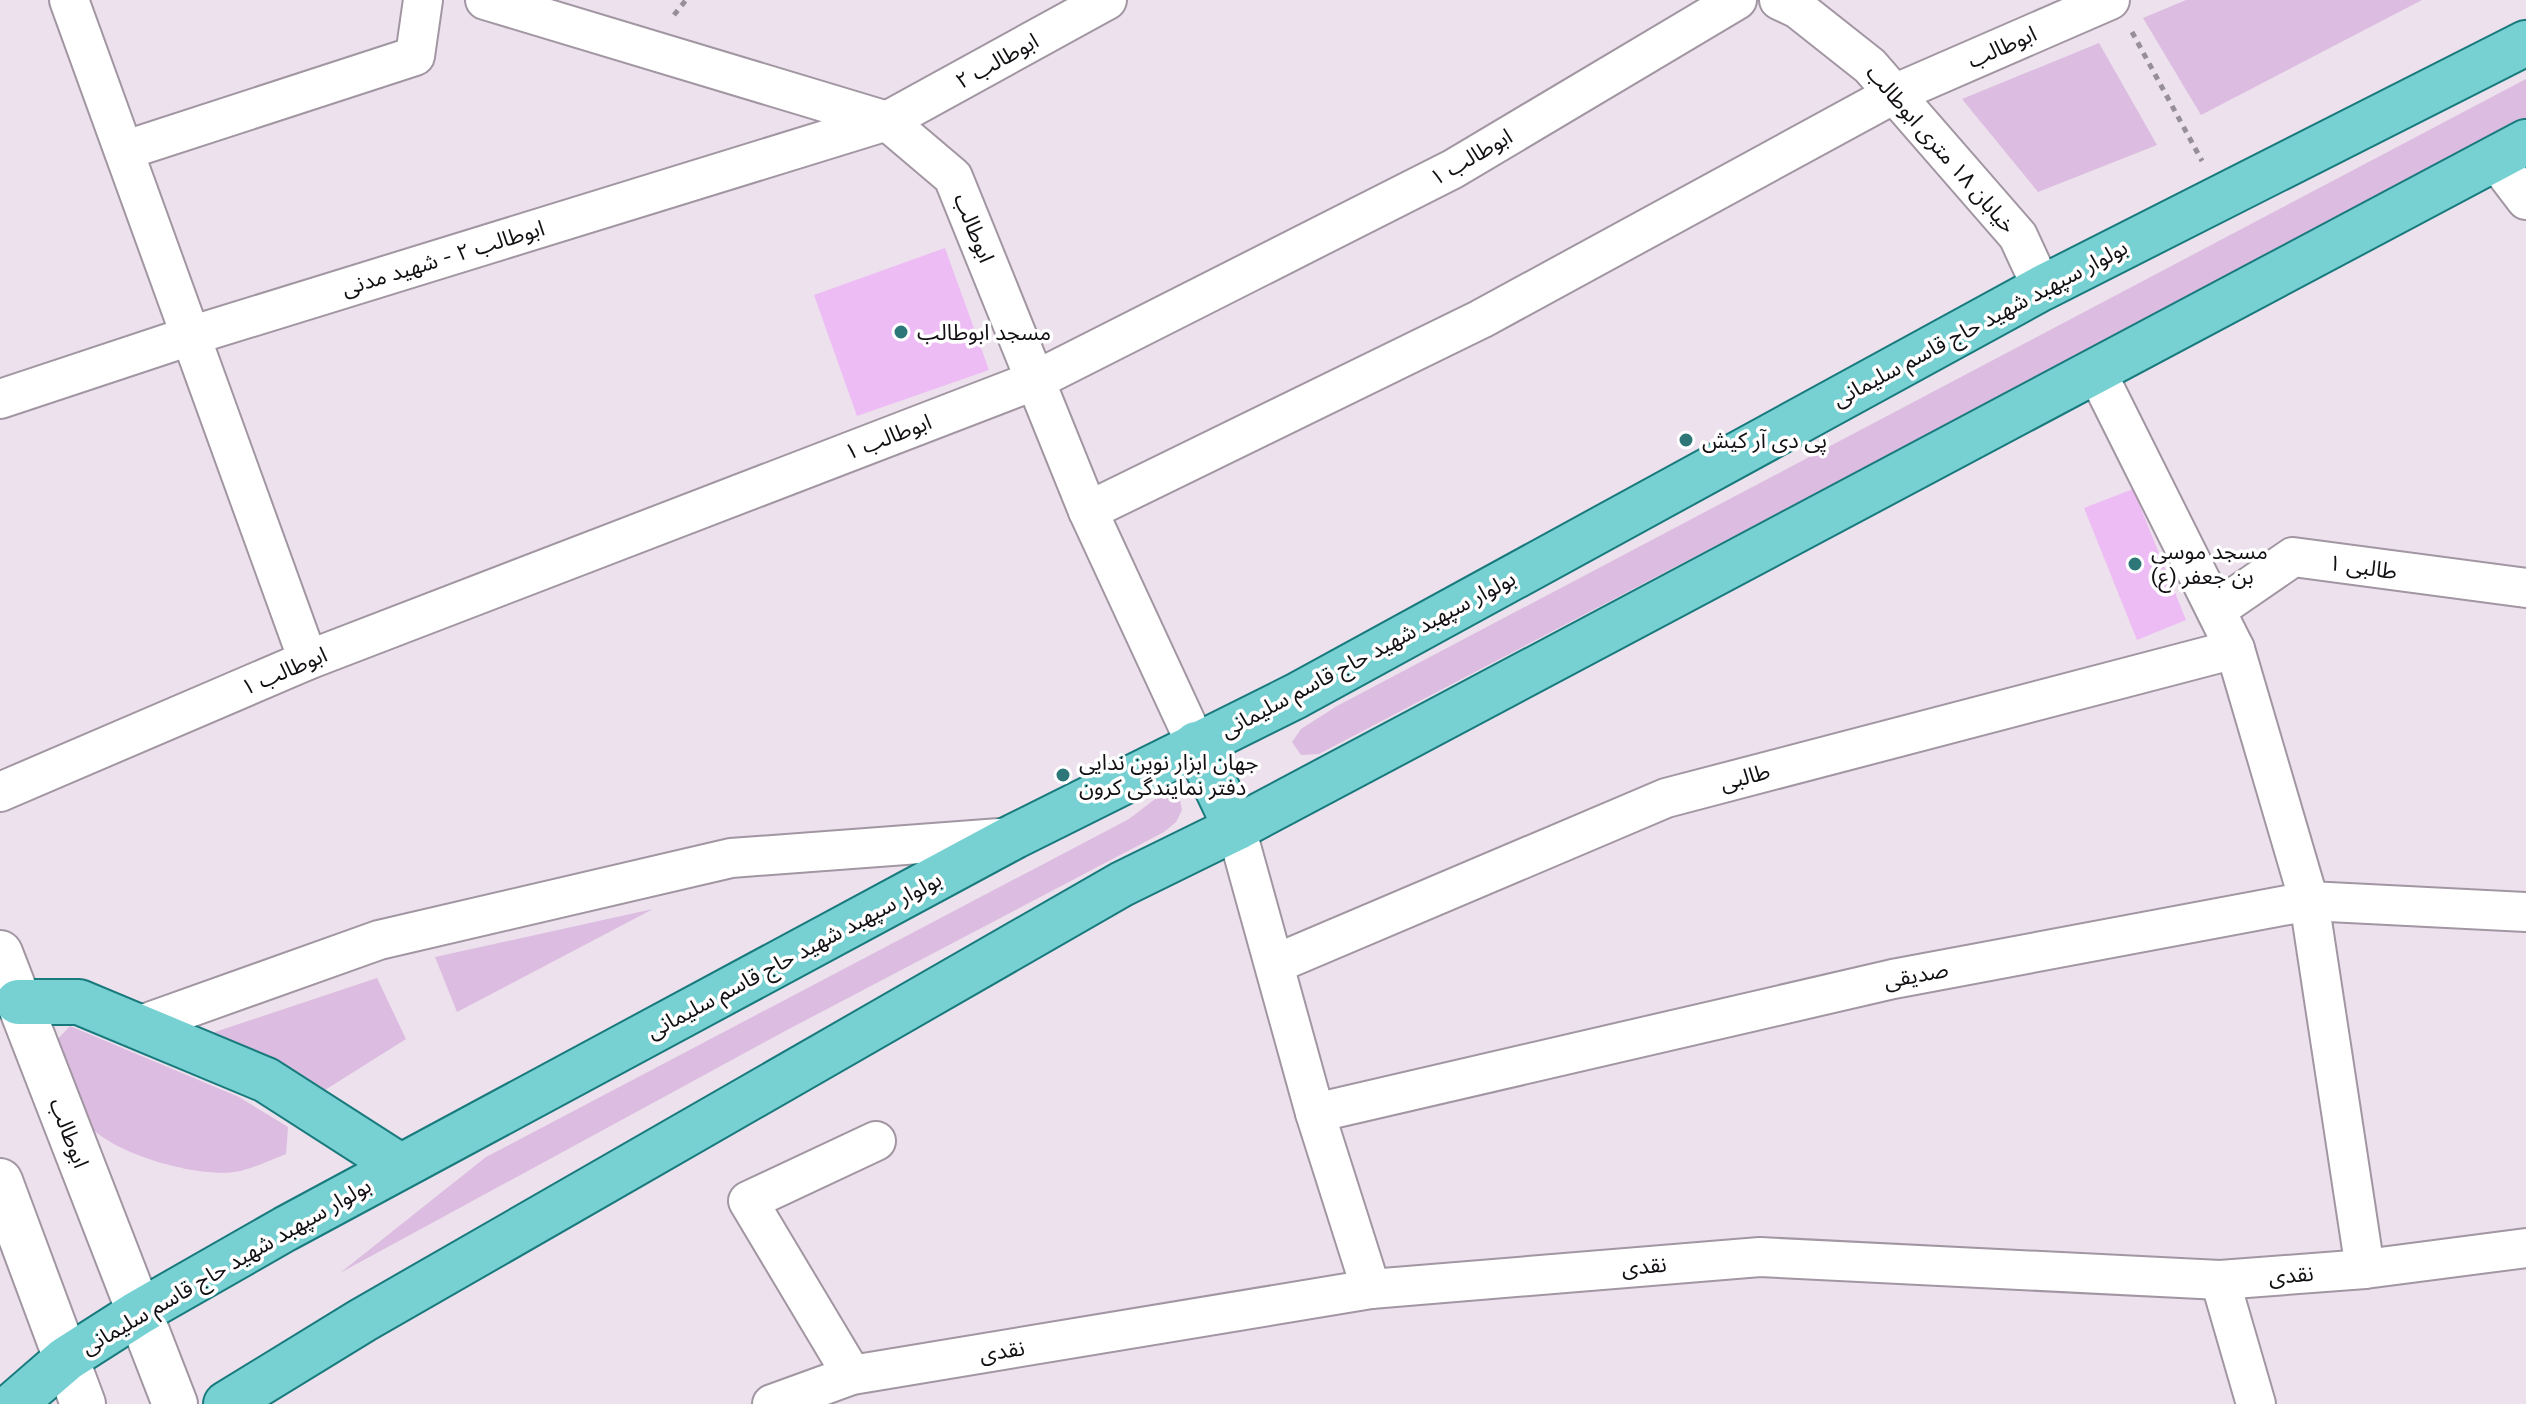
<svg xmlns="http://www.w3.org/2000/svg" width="2526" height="1404" viewBox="0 0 2526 1404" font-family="'Roboto Serif','Noto Sans Arabic',serif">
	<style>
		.green { fill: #dcbce0 }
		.building { fill: #eebcf4 }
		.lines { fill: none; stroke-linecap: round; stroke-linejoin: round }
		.street-casing { stroke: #a196a2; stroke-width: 42 }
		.secondary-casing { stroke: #a196a2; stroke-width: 48 }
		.primary-casing { stroke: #197a7d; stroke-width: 48 }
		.path { stroke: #978f98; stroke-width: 5; stroke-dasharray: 6 6; stroke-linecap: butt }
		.street { stroke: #fff; stroke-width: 38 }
		.secondary { stroke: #fff; stroke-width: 44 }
		.primary { stroke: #77d1d3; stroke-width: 44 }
		.poi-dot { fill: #2d7778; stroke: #fff; stroke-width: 3 }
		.labels { text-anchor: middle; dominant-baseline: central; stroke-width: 7; stroke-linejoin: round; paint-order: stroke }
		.street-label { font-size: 22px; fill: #131014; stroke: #fff }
		.poi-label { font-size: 22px; fill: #131014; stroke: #fff; text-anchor: start }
	</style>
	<rect width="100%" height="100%" fill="#ece1ed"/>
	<g class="green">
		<polygon points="2186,0 2422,0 2201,115 2143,18"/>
		<polygon points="2099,43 2157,145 2038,192 1962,99"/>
		<polygon points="2526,79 2526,120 1319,754 1301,755 1292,742 1301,729 1337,706"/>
		<polygon points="1163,793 1179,795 1182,810 1176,822 1164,832 787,1030 340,1273 486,1157 1129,819"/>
		<polygon points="653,909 457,1012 435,957"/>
		<polygon points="377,978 406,1039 317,1095 197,1038"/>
		<path d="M70 1026 239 1097 288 1127 286 1154C271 1160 256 1167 240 1171 202 1180 104 1153 83 1118 70 1097 63 1068 53 1044Z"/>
	</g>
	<g class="building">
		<polygon points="945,248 989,370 857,416 814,295"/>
		<polygon points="2133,489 2186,620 2137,640 2084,508"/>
	</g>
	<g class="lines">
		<g class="street-casing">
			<g id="street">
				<polyline points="69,0 308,660"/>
				<polyline points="485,0 887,121 953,177 1088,511 1196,744"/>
				<polyline points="1779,0 1798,9 1870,66 2018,236 2042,288"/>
				<polyline points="126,150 415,56 423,0"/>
				<polyline points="2494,158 2526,200"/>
				<polyline points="2096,371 2235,649 2309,901 2365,1269"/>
				<polyline points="0,399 190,336 887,121 1107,0"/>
				<polyline points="1088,511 1481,319 1894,94 2110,0"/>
				<polyline points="2216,610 2293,557 2526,588"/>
				<polyline points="0,792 308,660 1036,380 1453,169 1737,0"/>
				<polyline points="1236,828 1315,1113 1371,1289"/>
				<polyline points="1275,964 1666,798 2235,649"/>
				<polyline points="138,1026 379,940 731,858 1013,837"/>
				<polyline points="1315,1113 1893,979 2309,901 2526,912"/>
				<polyline points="2220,1280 2256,1404"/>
				<polyline points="852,1375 748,1201 876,1141"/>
				<polyline points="772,1404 852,1375 1371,1289 1760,1257 2220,1280 2365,1269 2526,1248"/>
			</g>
		</g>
		<g class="secondary-casing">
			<g id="secondary">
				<polyline points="0,953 175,1404"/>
				<polyline points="0,1181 83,1404"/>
			</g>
		</g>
		<g class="primary-casing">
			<g id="primary">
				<polyline points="1196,744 1236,828"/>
				<polyline points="18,1002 79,1002 266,1080 400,1166"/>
				<polyline points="14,1404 66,1359 138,1313 285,1229 1015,836 1296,696 2042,288 2526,43"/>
				<polyline points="226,1404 363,1320 1122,884 1236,828 2526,142"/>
			</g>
		</g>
		<g class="path">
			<polyline points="674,15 686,0"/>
			<polyline points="2132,32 2202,161"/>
		</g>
		<use href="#street" class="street"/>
		<use href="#secondary" class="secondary"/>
		<use href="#primary" class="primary"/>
	</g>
	<g class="poi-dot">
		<circle cx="901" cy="332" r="8"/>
		<circle cx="1686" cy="440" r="8"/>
		<circle cx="2135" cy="564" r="8"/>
		<circle cx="1063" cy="775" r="8"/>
	</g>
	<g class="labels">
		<g class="street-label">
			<text transform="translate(2002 47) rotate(-24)">ابوطالب</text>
			<text transform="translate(997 61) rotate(-29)">ابوطالب ۲</text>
			<text transform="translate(1941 149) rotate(49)">خیابان ۱۸ متری ابوطالب</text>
			<text transform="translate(1471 157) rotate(-30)">ابوطالب ۱</text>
			<text transform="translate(974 228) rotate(68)">ابوطالب</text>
			<text transform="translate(443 258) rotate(-17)">ابوطالب ۲ - شهید مدنی</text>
			<text transform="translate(1980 323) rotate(-28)">بولوار سپهبد شهید حاج قاسم سلیمانی</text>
			<text transform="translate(888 437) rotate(-21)">ابوطالب ۱</text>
			<text transform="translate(2363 567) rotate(8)">طالبی ۱</text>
			<text transform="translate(1368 654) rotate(-28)">بولوار سپهبد شهید حاج قاسم سلیمانی</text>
			<text transform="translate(284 671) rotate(-23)">ابوطالب ۱</text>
			<text transform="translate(1745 777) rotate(-15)">طالبی</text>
			<text transform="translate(794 955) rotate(-28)">بولوار سپهبد شهید حاج قاسم سلیمانی</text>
			<text transform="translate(1916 975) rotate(-11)">صدیقی</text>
			<text transform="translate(69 1133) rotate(69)">ابوطالب</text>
			<text transform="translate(226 1266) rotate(-30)">بولوار سپهبد شهید حاج قاسم سلیمانی</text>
			<text transform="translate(1644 1266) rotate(-5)">نقدی</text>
			<text transform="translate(2291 1275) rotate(-5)">نقدی</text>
			<text transform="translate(1002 1351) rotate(-9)">نقدی</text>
		</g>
		<g class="poi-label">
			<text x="917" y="332">مسجد ابوطالب</text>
			<text x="1702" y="440">پی دی آر کیش</text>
			<text x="2151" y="551">مسجد موسی<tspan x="2151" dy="25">بن جعفر (ع)</tspan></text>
			<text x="1079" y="762">جهان ابزار نوین ندایی<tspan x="1079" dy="25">دفتر نمایندگی کرون</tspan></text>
		</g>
	</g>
</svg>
